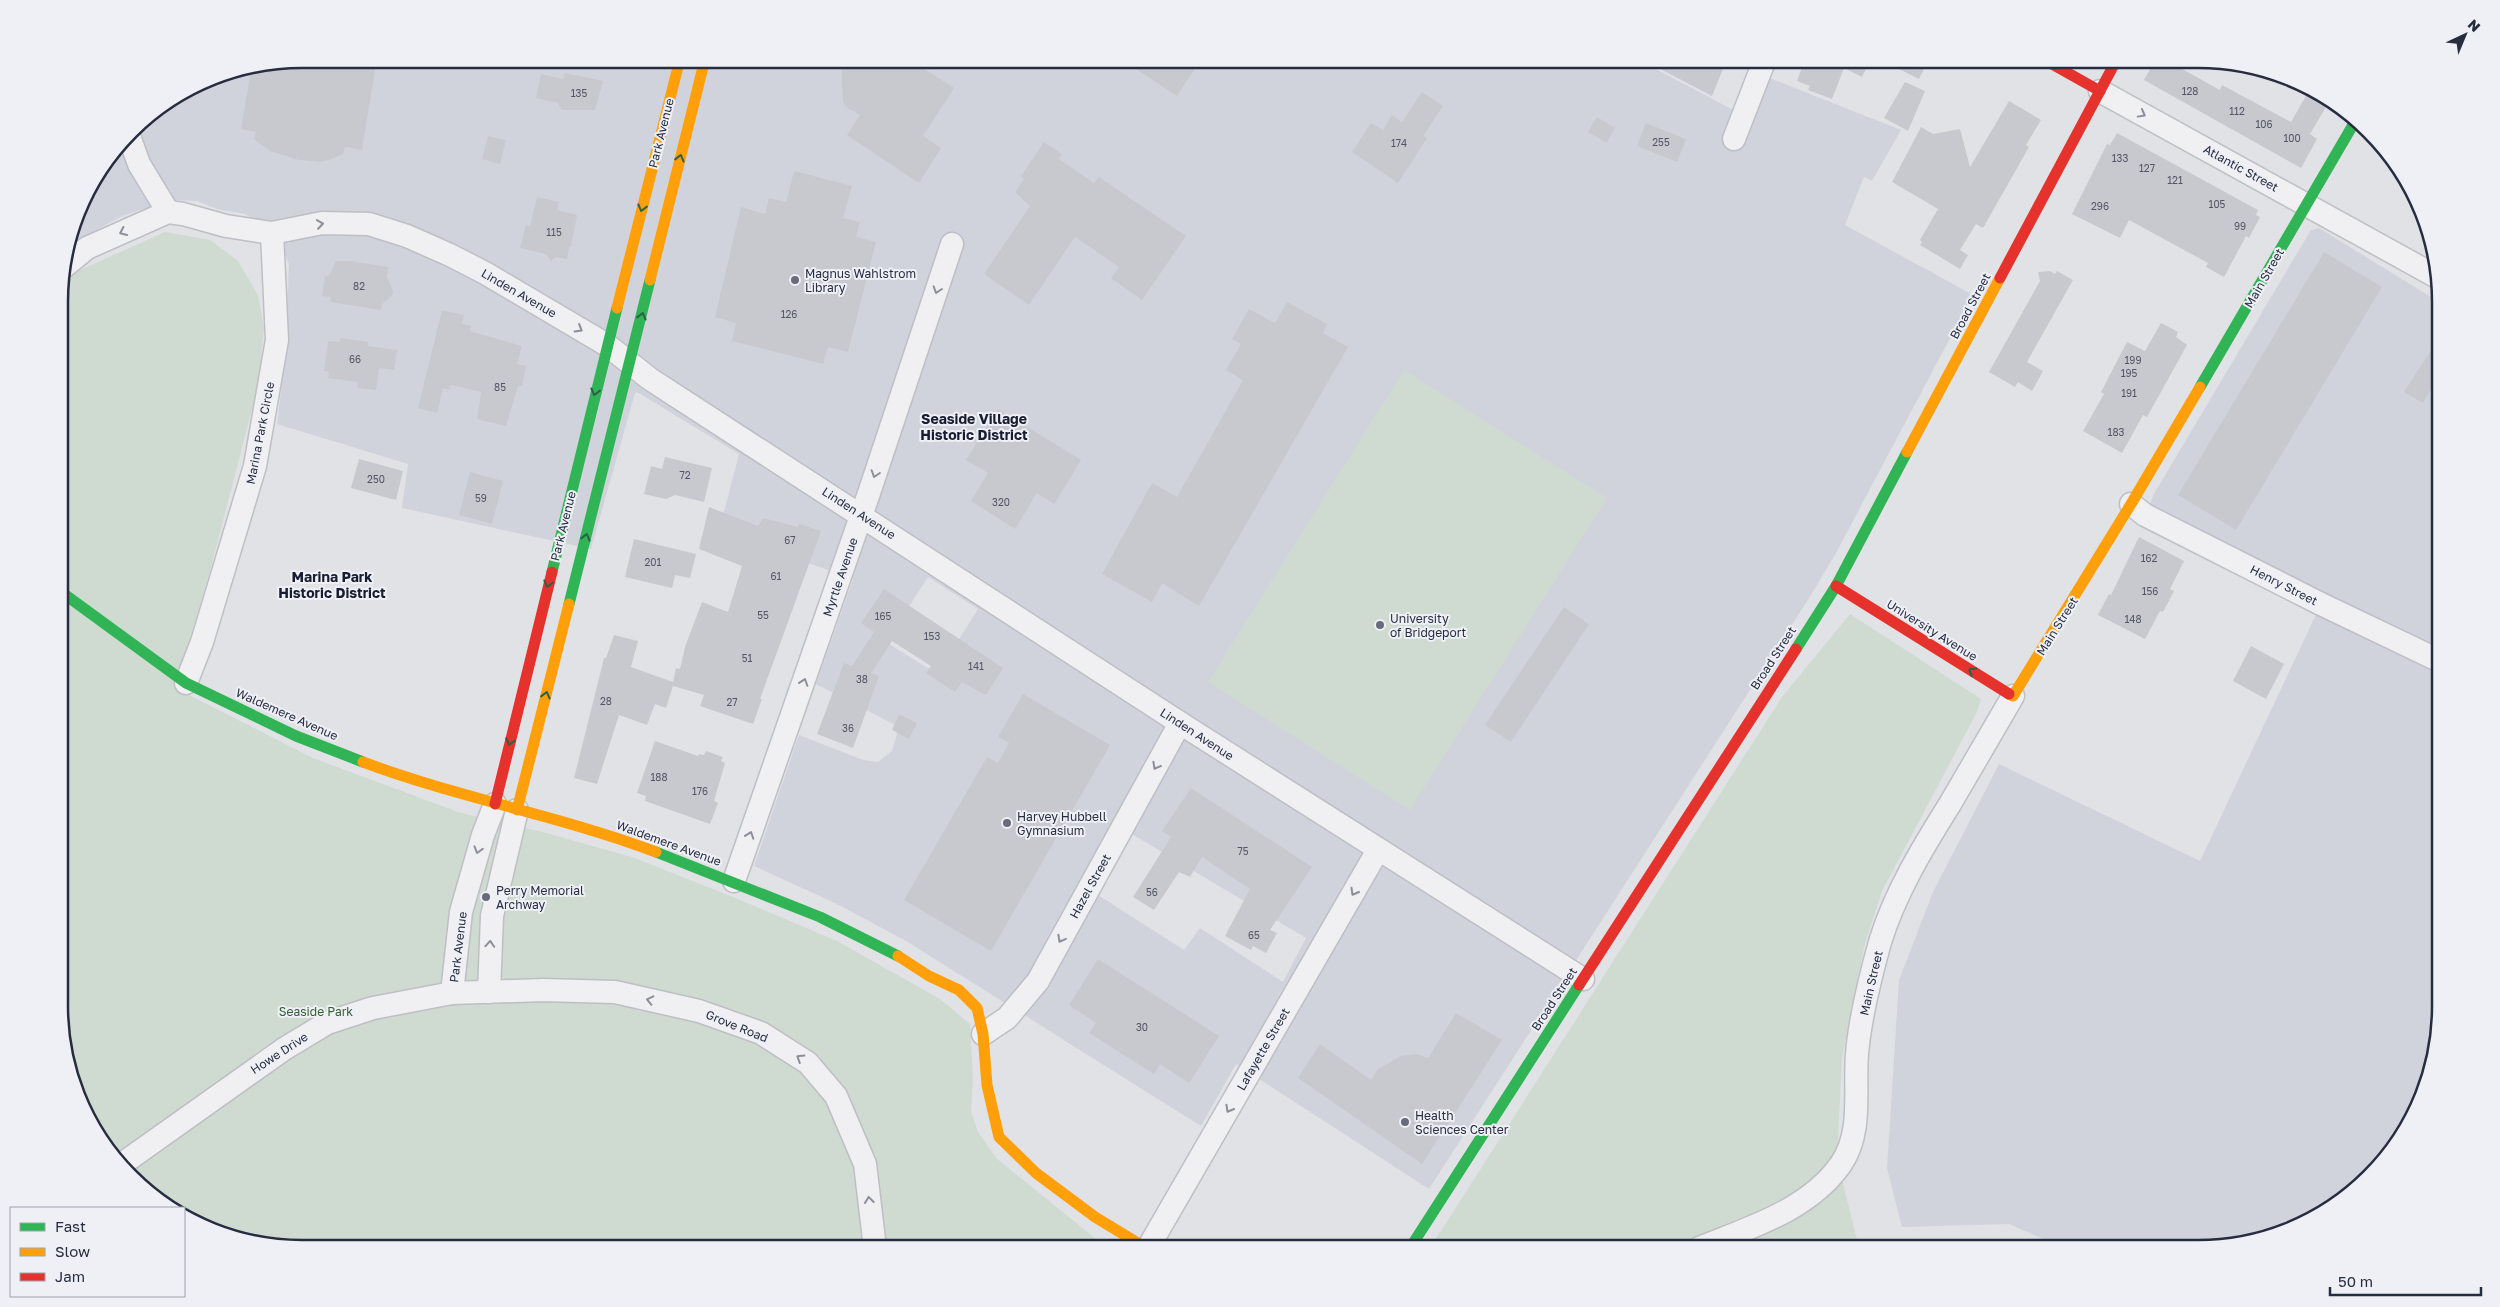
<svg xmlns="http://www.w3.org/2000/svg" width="2500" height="1307" viewBox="0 0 2500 1307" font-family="'Golos Text',sans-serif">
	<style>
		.built { fill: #d1d3dc; fill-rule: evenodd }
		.green { fill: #cfdad1 }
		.building { fill: #c8c9ce }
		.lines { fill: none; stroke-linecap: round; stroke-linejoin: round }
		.street-casing { stroke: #bebfc4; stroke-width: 25 }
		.street { stroke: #f0f0f3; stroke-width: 22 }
		.fast { stroke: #30b455; stroke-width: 11 }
		.slow { stroke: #ff9f0a; stroke-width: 11 }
		.jam { stroke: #e5322d; stroke-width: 11 }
		.oneway { stroke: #8c8e9a }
		.oneway2 { stroke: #2b6248 }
		.poi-dot { fill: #686c7a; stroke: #eef0f6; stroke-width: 2 }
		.labels { text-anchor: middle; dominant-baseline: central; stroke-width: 4; stroke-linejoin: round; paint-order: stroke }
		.number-label { font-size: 10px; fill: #515565 }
		.street-label { font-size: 12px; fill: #272c40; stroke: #eef0f6 }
		.poi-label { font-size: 12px; fill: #272c40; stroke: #eef0f6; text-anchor: start }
		.park-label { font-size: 12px; fill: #345d33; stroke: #eef0f6 }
		.neighbourhood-label { font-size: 14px; font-weight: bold; fill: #191d31; stroke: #eef0f6 }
		.rim { fill: none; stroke: #272c40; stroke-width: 2.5 }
	</style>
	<rect width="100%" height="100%" fill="#e1e2e6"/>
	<g class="built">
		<path d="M302 59H1637L1750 119 1767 77 1901 130 1872 181 1864 177 1845 225 1973 295 1836 553 1811 595 1429 1189 1236 1064 1201 1126 906 941 837 904 754 866 799 735 863 760 878 762 892 751 899 727 816 684 853 579 719 531 739 454 637 392 635 393 591 549 402 508 408 464 277 424 285 359 289 264 283 250 258 222 245 214 217 209 197 201 170 200 122 216 71 244 84 194 141 119 209 77ZM928 577 978 609 937 674 886 642ZM1132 834 1306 938 1283 982 1200 928 1184 950 1098 895Z"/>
		<polygon points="2319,228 2439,302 2441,1005 2416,1113 2381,1166 2333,1207 2276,1235 2214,1248 2064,1248 2009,1224 1902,1227 1887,1168 1899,980 1933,892 1999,764 2200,861 2321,604 2145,515 2155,492 2311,230"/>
	</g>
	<g class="green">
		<path d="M165 232 210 240 238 261 258 295 264 328 258 386 209 575 175 688 313 758 458 812 546 833 632 857 733 897 837 941 940 999 970 1024 973 1079 971 1112 978 1132 996 1158 1107 1248H302C262 1243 216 1241 184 1215V1208H176L109 1153 77 1098 61 1037 59 286 80 270Z"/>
		<polygon points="1404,370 1607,498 1410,810 1208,682"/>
		<polygon points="1850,614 1981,699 1977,712 1882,891 1865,943 1842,1058 1837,1159 1859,1248 1430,1248 1782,697"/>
	</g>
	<g class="building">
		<polygon points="302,59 377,59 362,150 345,147 343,154 332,159 320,162 299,160 270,151 254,139 256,132 241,129 251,69"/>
		<polygon points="841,59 909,59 954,88 923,136 941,148 919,183 847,135 860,115 846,107 843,101"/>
		<polygon points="1121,59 1201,59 1177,96"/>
		<polygon points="1641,59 1727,59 1712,96"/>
		<polygon points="1805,59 1871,59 1862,77 1844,68 1832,99 1808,90 1810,86 1797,81"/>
		<polygon points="1879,59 1929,59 1919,79"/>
		<polygon points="2156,59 2164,59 2220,90 2222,85 2291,122 2311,87 2330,100 2310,134 2317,139 2301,168 2144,80"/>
		<polygon points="565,73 603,81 595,110 562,110 558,103 536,98 541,74 563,79"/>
		<polygon points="1905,82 1925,91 1908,131 1884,118"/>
		<polygon points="1422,92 1443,106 1423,136 1427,138 1398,183 1352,152 1371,123 1383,130 1392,115 1402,122"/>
		<polygon points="2009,101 2041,120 2026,145 2029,147 1983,228 1976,224 1960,250 1968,255 1960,269 1920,245 1922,242 1920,240 1938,209 1892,182 1921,127 1933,134 1960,129 1970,167"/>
		<polygon points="1597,117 1615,128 1607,143 1588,132"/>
		<polygon points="1646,123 1686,139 1677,162 1637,146"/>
		<polygon points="2117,133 2258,210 2256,215 2260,217 2249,238 2246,236 2224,277 2206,267 2208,263 2129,220 2120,238 2072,214 2107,144 2110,145"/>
		<polygon points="488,136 506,140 500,164 482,159"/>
		<polygon points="1044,142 1062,154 1059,159 1094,183 1099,177 1186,236 1142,300 1111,278 1119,267 1075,237 1029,305 984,274 1030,206 1015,192 1024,179 1021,176"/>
		<polygon points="794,171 852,186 843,218 860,222 856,237 876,242 848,352 828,347 823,364 732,341 736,323 715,317 741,207 765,214 769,198 786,202"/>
		<polygon points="537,197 559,202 557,210 577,215 571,247 569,247 567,259 556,257 551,261 546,254 520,248 526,225 530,226"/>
		<polygon points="2324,252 2382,287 2236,530 2178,495"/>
		<polygon points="336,261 350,261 388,267 387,277 393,292 392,296 382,304 381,310 330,302 331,297 322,296 325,276 329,276"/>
		<polygon points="2050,271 2055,274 2057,271 2073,280 2027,362 2043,371 2032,391 2018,382 2015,387 1989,372 2040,281 2038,272"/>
		<polygon points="1287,302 1327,324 1323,333 1348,347 1199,606 1162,583 1152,602 1102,574 1152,483 1177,497 1243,380 1226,370 1241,344 1232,339 1249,309 1275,323"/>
		<polygon points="442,310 464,315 462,324 471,326 470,331 522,346 517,364 526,366 522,386 518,386 506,426 477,419 481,392 451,385 450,390 443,388 437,413 418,408"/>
		<polygon points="2161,323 2178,332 2176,337 2187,345 2147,417 2143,415 2122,453 2083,431 2104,394 2101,392 2127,342 2145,351"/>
		<polygon points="340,338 368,342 368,346 397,350 394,370 379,368 376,390 357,388 358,382 328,378 329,372 324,371 328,341 340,342"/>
		<polygon points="2439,338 2439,375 2423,403 2404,392"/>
		<polygon points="998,409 1081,460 1054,504 1037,493 1015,529 971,501 988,473 966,460"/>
		<polygon points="665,457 712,468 704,502 675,495 666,499 644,494 651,466 662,469"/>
		<polygon points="359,459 403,471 396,500 351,488"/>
		<polygon points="470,472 503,481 492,524 459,515"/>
		<polygon points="709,507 758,526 763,518 798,527 799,524 821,531 760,699 762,699 753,724 700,706 704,695 673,686 666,708 655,704 647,725 619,715 597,784 574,778 604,658 606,658 614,635 638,641 631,667 673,682 676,668 680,669 685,647 702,602 728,612 742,566 699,549"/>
		<polygon points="2139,537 2184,561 2170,589 2174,591 2163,612 2160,611 2145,639 2098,615 2109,594 2111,595"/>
		<polygon points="634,539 696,554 690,578 675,575 672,588 625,577"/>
		<polygon points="884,589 1003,668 986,695 962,682 955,692 926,673 931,666 892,641 871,673 879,676 853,748 817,734 844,663 852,666 874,632 861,623"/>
		<polygon points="1564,607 1589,624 1511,742 1485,725"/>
		<polygon points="2251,646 2284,664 2266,699 2233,681"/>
		<polygon points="1023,694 1110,745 991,951 904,900 987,757 998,763 1009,743 998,737"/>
		<polygon points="899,714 917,723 909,739 892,730"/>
		<polygon points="655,741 698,756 699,754 704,755 706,751 723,757 721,761 725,763 714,801 718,803 710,824 645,801 646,796 637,793"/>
		<polygon points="1191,788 1312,867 1270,930 1277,933 1266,953 1253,946 1251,950 1225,936 1250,889 1202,857 1190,877 1179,872 1154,910 1133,897 1171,837 1162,831"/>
		<polygon points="1098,959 1219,1036 1189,1083 1160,1064 1154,1074 1089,1033 1096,1023 1069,1005"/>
		<polygon points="1456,1013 1502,1040 1422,1164 1298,1078 1320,1044 1371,1080 1378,1069 1401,1056 1416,1054 1428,1058"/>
	</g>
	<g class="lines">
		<g class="street-casing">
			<g id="street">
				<polyline points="2100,91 2439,278"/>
				<polyline points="129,136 139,164 168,212"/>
				<polyline points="1734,139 1765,59"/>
				<polyline points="65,266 87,248 168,212 183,214 226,226 272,233 322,223 369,224 407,236 450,255 485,273 607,345 650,379 1180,723 1583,979"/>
				<polyline points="2131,504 2145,515 2321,604 2440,661"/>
				<polyline points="186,683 202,642 255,466 277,340 272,233"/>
				<polyline points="734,881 868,496 952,244"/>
				<polyline points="489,992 492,916 517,810"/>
				<polyline points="452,993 461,912 483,835 495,804"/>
				<polyline points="983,1034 1007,1018 1038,981 1180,723"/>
				<polyline points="122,1164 284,1049 327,1023 373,1008 452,993 543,990 615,992 699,1011 761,1033 808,1063 836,1096 865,1164 875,1248"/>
				<polyline points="1148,1248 1378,850"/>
				<path d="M1699 1248C1749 1228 1809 1210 1841 1164 1863 1132 1854 1090 1857 1054 1860 1017 1870 978 1880 942 1895 893 1923 847 1950 804 1971 768 1992 732 2013 696"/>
			</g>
		</g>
		<use href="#street" class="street"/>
		<g class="fast">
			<polyline points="2200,387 2357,118"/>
			<polyline points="552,572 617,308"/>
			<polyline points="60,591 186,683 296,736 363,762"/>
			<polyline points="569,604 650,280"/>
			<polyline points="1796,649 1836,586 1907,452"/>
			<polyline points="656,852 820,917 898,956"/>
			<polyline points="1410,1248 1579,985"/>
		</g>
		<g class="slow">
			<polyline points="650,280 705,59"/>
			<polyline points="617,308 680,59"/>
			<polyline points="1907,452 2000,278"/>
			<polyline points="2009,694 2013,696 2131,504 2200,387"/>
			<path d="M363 762C459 798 561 816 656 852"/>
			<polyline points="517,810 569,604"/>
			<polyline points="898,956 929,976 959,990 977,1008 983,1034 987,1085 999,1137 1036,1173 1095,1217 1146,1248"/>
		</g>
		<g class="jam">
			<polyline points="2043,59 2100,91"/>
			<polyline points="2000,278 2117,59"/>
			<polyline points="1836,586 2009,694"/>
			<polyline points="495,804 552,572"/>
			<polyline points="1579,985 1796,649"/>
		</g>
	</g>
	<defs><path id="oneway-chevron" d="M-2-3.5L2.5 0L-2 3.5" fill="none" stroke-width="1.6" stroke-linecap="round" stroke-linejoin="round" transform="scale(1.25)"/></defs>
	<g class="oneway">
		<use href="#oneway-chevron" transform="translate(2142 114) rotate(29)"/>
		<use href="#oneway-chevron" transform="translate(320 224) rotate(-8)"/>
		<use href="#oneway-chevron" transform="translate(123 232) rotate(155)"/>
		<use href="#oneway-chevron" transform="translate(937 290) rotate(108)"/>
		<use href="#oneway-chevron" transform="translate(579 329) rotate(31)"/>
		<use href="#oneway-chevron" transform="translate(875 474) rotate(108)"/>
		<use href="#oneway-chevron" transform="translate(804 682) rotate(-71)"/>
		<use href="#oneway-chevron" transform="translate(1156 766) rotate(119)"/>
		<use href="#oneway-chevron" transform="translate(750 835) rotate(-71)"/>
		<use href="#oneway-chevron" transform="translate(478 850) rotate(106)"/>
		<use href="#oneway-chevron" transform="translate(1354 892) rotate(120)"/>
		<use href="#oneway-chevron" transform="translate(1061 939) rotate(119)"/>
		<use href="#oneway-chevron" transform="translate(490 944) rotate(-86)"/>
		<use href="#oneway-chevron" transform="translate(650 1000) rotate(-167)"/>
		<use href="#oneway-chevron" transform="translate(800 1058) rotate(-148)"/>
		<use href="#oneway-chevron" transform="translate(1229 1109) rotate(120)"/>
		<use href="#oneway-chevron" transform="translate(869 1200) rotate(-97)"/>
	</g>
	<g class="oneway2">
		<use href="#oneway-chevron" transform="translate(680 158) rotate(-76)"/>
		<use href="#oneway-chevron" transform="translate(642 208) rotate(104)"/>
		<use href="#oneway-chevron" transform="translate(642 316) rotate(-76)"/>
		<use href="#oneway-chevron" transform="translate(595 392) rotate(104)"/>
		<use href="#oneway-chevron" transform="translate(586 537) rotate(-76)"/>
		<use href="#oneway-chevron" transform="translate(548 584) rotate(104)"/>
		<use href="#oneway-chevron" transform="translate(1972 671) rotate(-148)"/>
		<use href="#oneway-chevron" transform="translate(546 695) rotate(-76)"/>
		<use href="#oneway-chevron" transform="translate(510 742) rotate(104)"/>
	</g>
	<g class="poi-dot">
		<circle cx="795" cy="280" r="5"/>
		<circle cx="1380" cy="625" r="5"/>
		<circle cx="1007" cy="823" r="5"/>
		<circle cx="486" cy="897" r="5"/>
		<circle cx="1405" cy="1122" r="5"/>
	</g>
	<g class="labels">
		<g class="number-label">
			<text x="2190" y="91">128</text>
			<text x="579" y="93">135</text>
			<text x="2237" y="111">112</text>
			<text x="2264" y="124">106</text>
			<text x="2292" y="138">100</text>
			<text x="1661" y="142">255</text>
			<text x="1399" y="143">174</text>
			<text x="2120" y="158">133</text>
			<text x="2147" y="168">127</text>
			<text x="2175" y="180">121</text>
			<text x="2217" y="204">105</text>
			<text x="2100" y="206">296</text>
			<text x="2240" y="226">99</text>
			<text x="554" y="232">115</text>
			<text x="359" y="286">82</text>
			<text x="789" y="314">126</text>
			<text x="355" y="359">66</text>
			<text x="2133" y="360">199</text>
			<text x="2129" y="373">195</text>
			<text x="500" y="387">85</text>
			<text x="2129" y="393">191</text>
			<text x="2116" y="432">183</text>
			<text x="685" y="475">72</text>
			<text x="376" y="479">250</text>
			<text x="481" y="498">59</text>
			<text x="1001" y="502">320</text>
			<text x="790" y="540">67</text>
			<text x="2149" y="558">162</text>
			<text x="653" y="562">201</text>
			<text x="776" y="576">61</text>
			<text x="2150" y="591">156</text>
			<text x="763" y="615">55</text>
			<text x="883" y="616">165</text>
			<text x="2133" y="619">148</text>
			<text x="932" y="636">153</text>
			<text x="747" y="658">51</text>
			<text x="976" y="666">141</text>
			<text x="862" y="679">38</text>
			<text x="606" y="701">28</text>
			<text x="732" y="702">27</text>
			<text x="848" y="728">36</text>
			<text x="659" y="777">188</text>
			<text x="700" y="791">176</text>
			<text x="1243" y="851">75</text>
			<text x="1152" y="892">56</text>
			<text x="1254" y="935">65</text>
			<text x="1142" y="1027">30</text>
		</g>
		<g class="street-label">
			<text transform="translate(661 133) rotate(-76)">Park Avenue</text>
			<text transform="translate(2241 168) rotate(29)">Atlantic Street</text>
			<text transform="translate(2264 278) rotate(-60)">Main Street</text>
			<text transform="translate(519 293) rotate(30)">Linden Avenue</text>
			<text transform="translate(1970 306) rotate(-62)">Broad Street</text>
			<text transform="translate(260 433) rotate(-79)">Marina Park Circle</text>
			<text transform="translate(859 513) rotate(33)">Linden Avenue</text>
			<text transform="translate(563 526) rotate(-76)">Park Avenue</text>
			<text transform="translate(840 577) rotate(-71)">Myrtle Avenue</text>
			<text transform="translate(2284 585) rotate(27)">Henry Street</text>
			<text transform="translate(2057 626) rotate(-58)">Main Street</text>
			<text transform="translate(1932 630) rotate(32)">University Avenue</text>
			<text transform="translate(1773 658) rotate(-57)">Broad Street</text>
			<text transform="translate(287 714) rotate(24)">Waldemere Avenue</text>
			<text transform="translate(1197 734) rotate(33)">Linden Avenue</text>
			<text transform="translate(669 843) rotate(20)">Waldemere Avenue</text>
			<text transform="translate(1090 886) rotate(-61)">Hazel Street</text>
			<text transform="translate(458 947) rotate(-83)">Park Avenue</text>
			<text transform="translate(1871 983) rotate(-77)">Main Street</text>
			<text transform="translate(1554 999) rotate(-57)">Broad Street</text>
			<text transform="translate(737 1026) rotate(22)">Grove Road</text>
			<text transform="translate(1263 1049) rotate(-60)">Lafayette Street</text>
			<text transform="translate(279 1053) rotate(-33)">Howe Drive</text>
		</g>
		<g class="poi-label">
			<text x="805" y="273">Magnus Wahlstrom<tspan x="805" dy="14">Library</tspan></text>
			<text x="1390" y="618">University<tspan x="1390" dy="14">of Bridgeport</tspan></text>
			<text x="1017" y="816">Harvey Hubbell<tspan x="1017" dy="14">Gymnasium</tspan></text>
			<text x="496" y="890">Perry Memorial<tspan x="496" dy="14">Archway</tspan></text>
			<text x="1415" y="1115">Health<tspan x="1415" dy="14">Sciences Center</tspan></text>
		</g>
		<g class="park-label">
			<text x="316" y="1011">Seaside Park</text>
		</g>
		<g class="neighbourhood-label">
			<text x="974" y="418">Seaside Village<tspan x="974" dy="16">Historic District</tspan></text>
			<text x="332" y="576">Marina Park<tspan x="332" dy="16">Historic District</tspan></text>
		</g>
	</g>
	<path d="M0 0H2500V1307H0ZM302 68H2198A234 234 0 0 1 2432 302V1006A234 234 0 0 1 2198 1240H302A234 234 0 0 1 68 1006V302A234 234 0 0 1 302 68Z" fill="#eef0f6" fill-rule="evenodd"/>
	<path class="rim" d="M302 68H2198A234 234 0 0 1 2432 302V1006A234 234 0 0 1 2198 1240H302A234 234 0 0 1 68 1006V302A234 234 0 0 1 302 68Z"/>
	<rect x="10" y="1207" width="175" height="90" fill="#eef0f6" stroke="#9ea2ad"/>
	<rect x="20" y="1223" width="25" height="8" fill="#30b455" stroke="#9ea2ad"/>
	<text x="55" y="1232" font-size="15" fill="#272c40">Fast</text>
	<rect x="20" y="1248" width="25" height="8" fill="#ff9f0a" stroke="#9ea2ad"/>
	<text x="55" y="1257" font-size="15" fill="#272c40">Slow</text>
	<rect x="20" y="1273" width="25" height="8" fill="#e5322d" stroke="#9ea2ad"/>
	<text x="55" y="1282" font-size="15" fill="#272c40">Jam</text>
	<g transform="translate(2465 35) rotate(44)" stroke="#eef0f6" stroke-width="4" paint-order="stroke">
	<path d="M0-4L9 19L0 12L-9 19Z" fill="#272c40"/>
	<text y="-8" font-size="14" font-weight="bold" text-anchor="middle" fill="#272c40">N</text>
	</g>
	<path d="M2330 1287v8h151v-8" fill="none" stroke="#272c40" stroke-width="2.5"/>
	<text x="2338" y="1287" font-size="15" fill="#272c40" stroke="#eef0f6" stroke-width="4" paint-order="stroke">50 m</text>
</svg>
